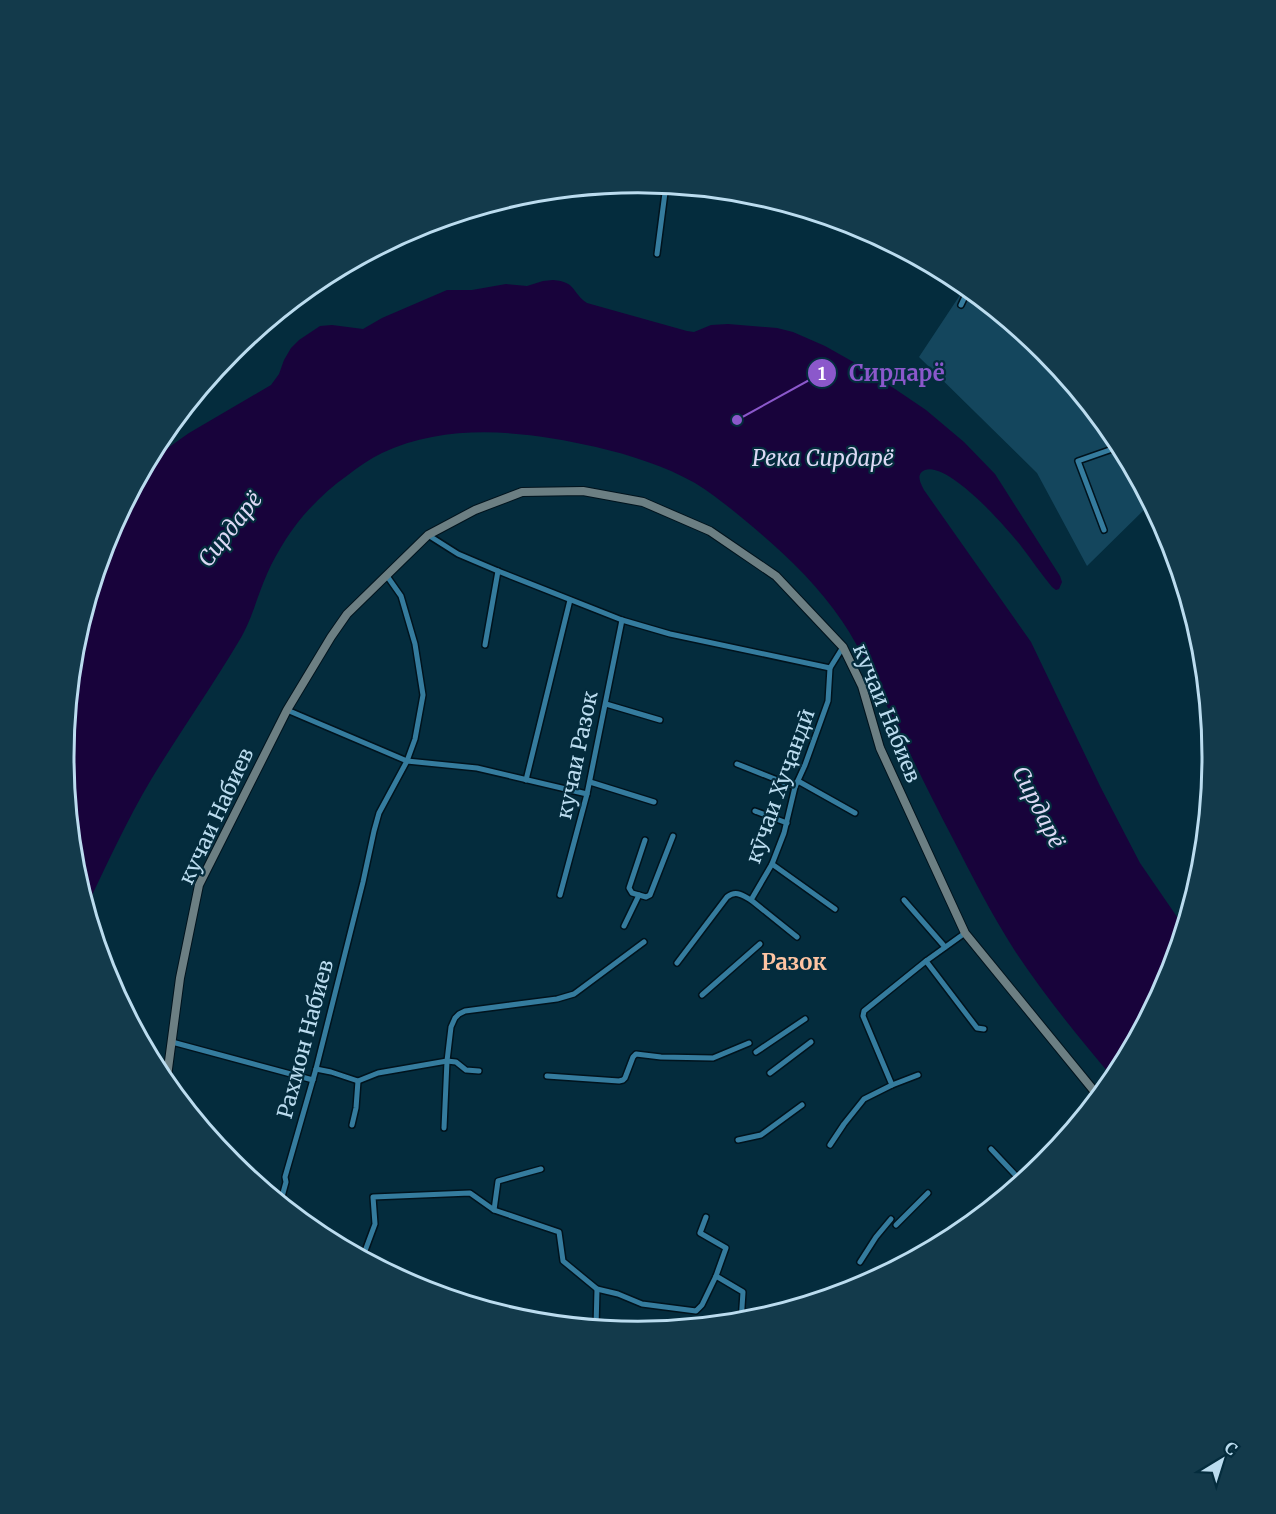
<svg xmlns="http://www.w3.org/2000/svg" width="1276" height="1514" viewBox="0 0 1276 1514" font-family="Merriweather,serif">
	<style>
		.green { fill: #14465d }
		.water { fill: #18033b }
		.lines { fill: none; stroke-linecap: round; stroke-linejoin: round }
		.street-casing { stroke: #00131d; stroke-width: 8 }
		.secondary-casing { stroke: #00131d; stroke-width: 10 }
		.street { stroke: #357c9e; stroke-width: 5 }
		.secondary { stroke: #6c7f83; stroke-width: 8 }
		.labels { text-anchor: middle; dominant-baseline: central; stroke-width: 4.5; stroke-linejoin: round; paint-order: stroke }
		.street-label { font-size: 21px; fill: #bbdcef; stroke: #042c3d }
		.water-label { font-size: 22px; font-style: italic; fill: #dcd8f4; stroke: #042c3d }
		.neighbourhood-label { font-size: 22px; font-weight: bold; fill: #fec4a2; stroke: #042c3d }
		.rim { fill: none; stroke: #bbdcef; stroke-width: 3 }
		.leader { fill: none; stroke: #8b58cb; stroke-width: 2 }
		.callout-dot { fill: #8b58cb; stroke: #042c3d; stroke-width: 2 }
		.mark-label { font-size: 18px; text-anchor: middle; font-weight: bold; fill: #fff }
		.callout-label { font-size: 22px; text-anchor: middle; font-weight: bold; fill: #8b58cb; stroke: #042c3d; stroke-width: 4.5; stroke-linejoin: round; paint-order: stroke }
	</style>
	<rect width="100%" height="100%" fill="#042c3d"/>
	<polygon class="green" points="966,286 1045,351 1116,438 1151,503 1087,566 1037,473 919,357"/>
	<path class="water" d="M553 280C577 282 571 292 587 303L687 331 694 332 711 325 728 324 777 328 793 332 825 346 864 368 926 410 964 442 995 474 1060 576 1062 582 1059 589 1056 590 1052 587C1041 574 1032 560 1021 546 1007 528 949 462 925 470 915 474 921 484 924 490L1031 642 1100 786 1140 863 1184 927 1169 977 1114 1079C1079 1038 1045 996 1015 951 992 915 972 876 952 837 931 797 911 756 891 714 875 683 862 650 842 621 818 585 786 555 753 527 735 512 716 496 695 483 665 466 630 455 596 447 526 431 449 422 382 453 370 459 358 467 348 475 324 492 302 514 286 539 279 550 272 562 267 574 257 596 252 620 239 641 211 688 180 732 152 778 127 820 107 864 86 908L74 869 63 757 74 644 107 537 142 471 155 457 189 433 271 385 279 374 284 360 291 348 299 340 320 326 332 325 363 329 382 318 447 290H472L506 284 527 286 543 281Z"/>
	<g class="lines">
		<g class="street-casing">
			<g id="street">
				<polyline points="657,254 666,185"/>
				<polyline points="961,305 969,288"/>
				<polyline points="1104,530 1078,461 1121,446"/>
				<polyline points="428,535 458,554 498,571 622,620 670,634 830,668"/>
				<polyline points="485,645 498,571"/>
				<polyline points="606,704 660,720"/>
				<polyline points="287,710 407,761 477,768 587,794"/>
				<polyline points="737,764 795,787"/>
				<polyline points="526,780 570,600"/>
				<polyline points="798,781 855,813"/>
				<polyline points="590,782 654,802"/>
				<polyline points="755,811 787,823"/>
				<polyline points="772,864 835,909"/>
				<polyline points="560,895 587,794 622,620"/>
				<polyline points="639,895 646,897 650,895 673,836"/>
				<polyline points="751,900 797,937"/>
				<polyline points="904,900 945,947"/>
				<polyline points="624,926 639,895 632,893 629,888 645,840"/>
				<polyline points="926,961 977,1028 984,1029"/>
				<path d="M677 963 727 897C736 890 742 895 751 900L772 864 784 833 795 787 805 765 828 701 830 668 843 647"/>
				<polyline points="702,995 760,944"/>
				<polyline points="172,1042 313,1080"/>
				<polyline points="756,1052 805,1019"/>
				<polyline points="316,1069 331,1072 358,1081 378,1073 447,1061 456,1062 466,1070 479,1071"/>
				<polyline points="770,1073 811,1042"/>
				<polyline points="547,1076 619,1081 623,1080 625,1078 633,1057 636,1054 661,1057 713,1058 749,1043"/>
				<polyline points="892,1085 918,1075"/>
				<polyline points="352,1125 356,1108 358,1081"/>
				<polyline points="444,1128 447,1061 451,1027 455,1018 459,1014 465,1011 557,999 574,994 644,942"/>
				<polyline points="738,1140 761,1135 802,1105"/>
				<polyline points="830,1145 844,1124 864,1099 892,1085 863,1016 864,1011 926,961 965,933"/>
				<polyline points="991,1149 1022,1182"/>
				<polyline points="280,1204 286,1182 285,1177 316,1069 363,882 374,831 379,813 407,761 415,739 423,695 415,644 401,596 387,576"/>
				<polyline points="494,1210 498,1181 541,1169"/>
				<polyline points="706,1217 700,1233 726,1248 716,1276"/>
				<polyline points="896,1225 928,1193"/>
				<polyline points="962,1229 963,1230"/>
				<polyline points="362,1259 375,1224 373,1197 470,1193 494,1210 559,1232 563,1261 597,1289 618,1294 642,1304 696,1311 702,1305 716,1276 743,1292 741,1322"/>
				<polyline points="860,1262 876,1237 891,1219"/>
				<polyline points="596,1328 597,1289"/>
			</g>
		</g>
		<g class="secondary-casing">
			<polyline id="secondary" points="166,1084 180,978 199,885 287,710 331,637 347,614 428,535 475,510 522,492 583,491 643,502 710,531 776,576 843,647 862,686 880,748 965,933 1099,1097"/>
		</g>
		<use href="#street" class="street"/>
		<use href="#secondary" class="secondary"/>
	</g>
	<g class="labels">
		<g class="street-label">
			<text transform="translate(887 713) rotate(68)">кучаи Набиев</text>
			<text transform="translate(577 755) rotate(-78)">кучаи Разок</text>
			<text transform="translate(780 786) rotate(-70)">кӯчаи Хуҷандӣ</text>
			<text transform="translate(216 816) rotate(-65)">кучаи Набиев</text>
			<text transform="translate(305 1039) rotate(-75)">Рахмон Набиев</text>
		</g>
		<g class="water-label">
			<text x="823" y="458">Река Сирдарё</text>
			<text transform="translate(230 529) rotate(-52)">Сирдарё</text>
			<text transform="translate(1039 807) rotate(63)">Сирдарё</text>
		</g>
		<g class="neighbourhood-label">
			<text x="794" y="962">Разок</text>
		</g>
	</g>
	<path d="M0 0H1276V1514H0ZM74 757a564 564 0 1 1 1128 0a564 564 0 1 1-1128 0Z" fill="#133a4b" fill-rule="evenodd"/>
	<path class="rim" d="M74 757a564 564 0 1 1 1128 0a564 564 0 1 1-1128 0Z"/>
	<path class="leader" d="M737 420L822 373"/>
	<g class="callout-dot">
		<circle cx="737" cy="420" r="6"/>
		<circle cx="822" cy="373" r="15"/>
	</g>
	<g class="mark-label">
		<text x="822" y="380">1</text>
	</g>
	<g class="callout-label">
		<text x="897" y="381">Сирдарё</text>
	</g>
	<g transform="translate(1222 1460) rotate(38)" stroke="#042c3d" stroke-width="4.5" paint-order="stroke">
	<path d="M0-4.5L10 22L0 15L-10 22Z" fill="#bbdcef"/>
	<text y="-9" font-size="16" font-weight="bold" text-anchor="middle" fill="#bbdcef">С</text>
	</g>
</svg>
